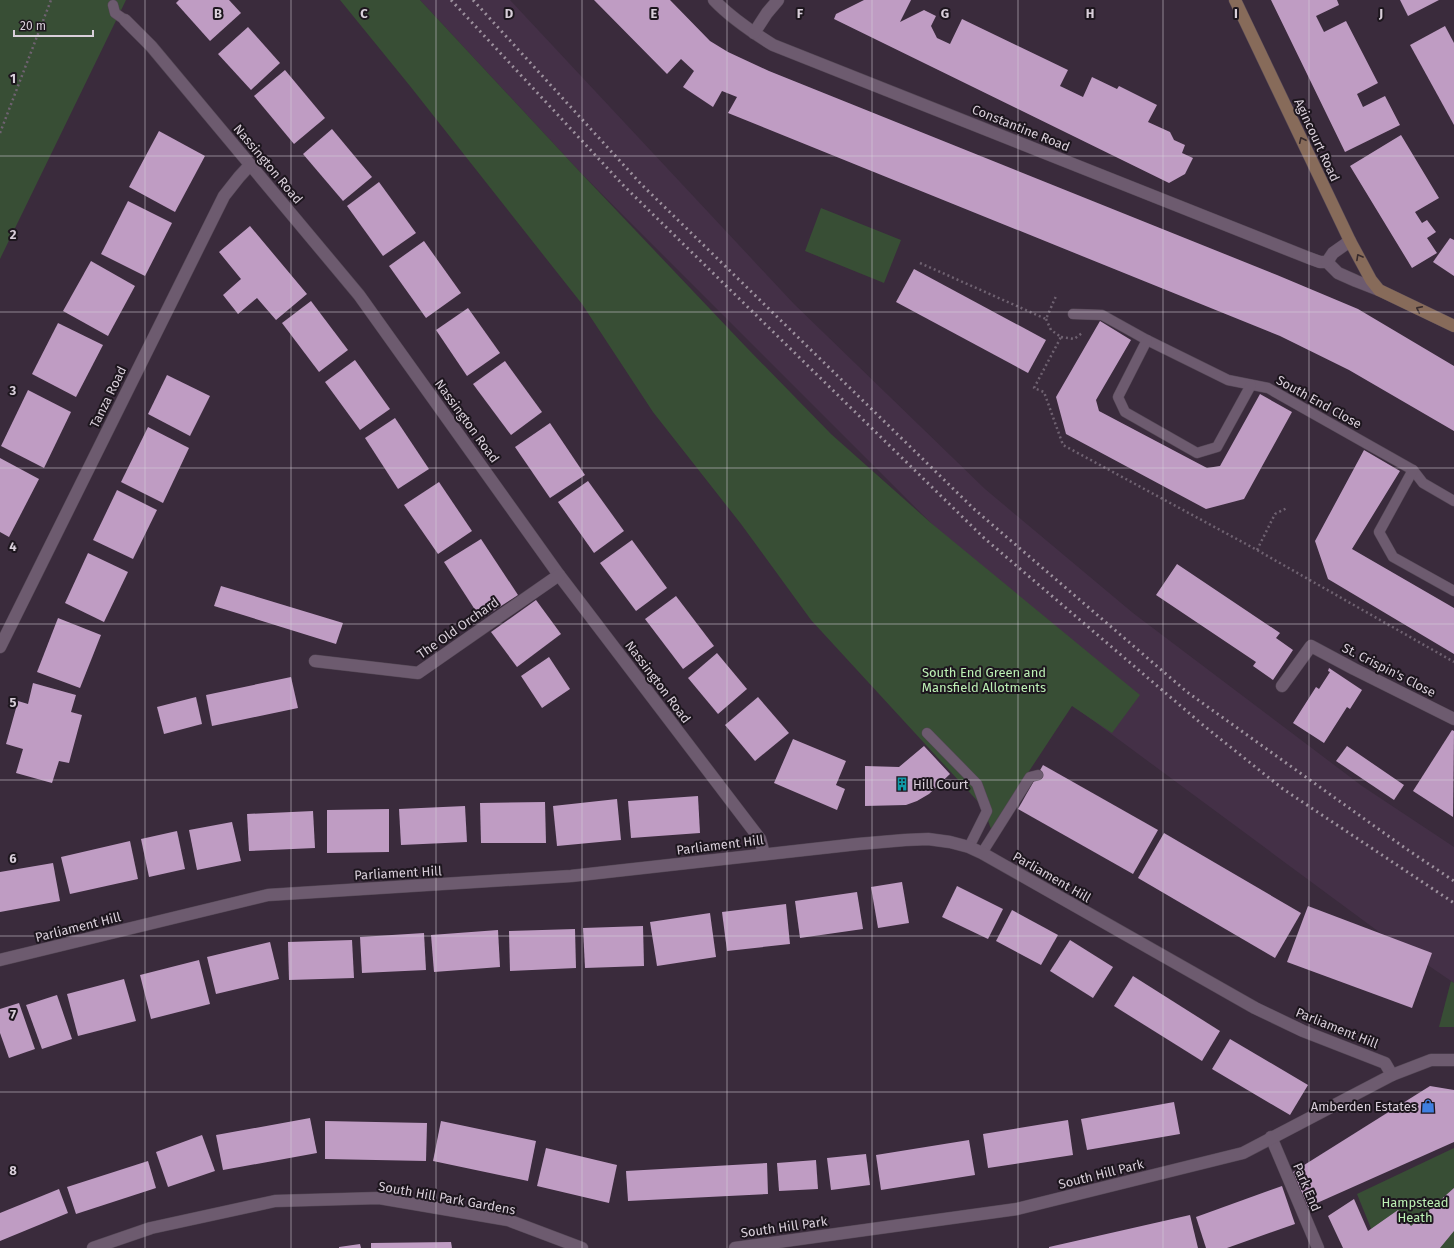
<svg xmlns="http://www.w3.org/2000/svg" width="1454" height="1248" viewBox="0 0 1454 1248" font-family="'Fira Sans',sans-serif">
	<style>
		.built { fill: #443047 }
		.green { fill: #384e35 }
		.building { fill: #bf9cc3 }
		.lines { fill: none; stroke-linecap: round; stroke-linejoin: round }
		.lane-casing { stroke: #554856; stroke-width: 11 }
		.street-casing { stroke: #554856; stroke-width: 13 }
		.secondary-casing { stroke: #554856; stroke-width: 13 }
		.path { stroke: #6f6271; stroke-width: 2.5; stroke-dasharray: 2 3; stroke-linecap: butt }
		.lane { stroke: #6d5b6f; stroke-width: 10 }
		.street { stroke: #6d5b6f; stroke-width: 12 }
		.secondary { stroke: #876b5a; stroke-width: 12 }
		.rail { stroke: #9d919e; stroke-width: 3; stroke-dasharray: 2 4; stroke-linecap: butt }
		.oneway { stroke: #382b2d }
		.grid { fill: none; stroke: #d9cfda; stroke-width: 1; stroke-opacity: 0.55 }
		.labels { text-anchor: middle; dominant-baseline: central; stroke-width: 4; stroke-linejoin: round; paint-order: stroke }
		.street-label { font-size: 13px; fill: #d9cfda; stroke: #1d161e }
		.park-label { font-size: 13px; fill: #bcf0b4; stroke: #1d161e }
		.poi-label { font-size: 13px; fill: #d9cfda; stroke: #1d161e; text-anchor: start }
		.grid-label { font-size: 13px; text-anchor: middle; font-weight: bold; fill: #d9cfda; stroke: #1d161e; stroke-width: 4; stroke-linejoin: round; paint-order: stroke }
	</style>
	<rect width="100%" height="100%" fill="#3a2b3c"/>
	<polygon class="built" points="420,0 510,0 794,304 985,489 1133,613 1362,786 1454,847 1454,983 1375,929 1072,705 1111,731 931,523 580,172"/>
	<g class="green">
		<polygon points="0,0 126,0 0,259"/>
		<polygon points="340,0 420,0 580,172 747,348 831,434 931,523 1140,695 1112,733 1072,706 991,829 983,807 811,620 741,524 653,412 582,304 410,86"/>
		<polygon points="821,208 901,240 884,283 805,251"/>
		<polygon points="1451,981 1454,983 1454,1027 1439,1027"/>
		<polygon points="1454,1148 1454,1248 1379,1248 1357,1194"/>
	</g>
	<g class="building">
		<polygon points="179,0 229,0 241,13 210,41 176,3"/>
		<polygon points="594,0 670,0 710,41 728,52 769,71 1277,275 1358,309 1454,366 1454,431 1349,370 1280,336 728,113 737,97 722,91 713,107 683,87 694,71 681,59 667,74"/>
		<polygon points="864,0 911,0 900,22 924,10 936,16 931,26 937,38 950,44 962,19 1068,70 1060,86 1083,97 1092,77 1117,89 1119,86 1157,105 1148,122 1170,132 1174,140 1185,145 1182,153 1193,158 1185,174 1169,183 834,19 836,14"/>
		<polygon points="1271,0 1337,0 1339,5 1316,16 1324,32 1346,21 1378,83 1357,94 1363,107 1385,96 1400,125 1345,152"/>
		<polygon points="1400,0 1439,0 1408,16"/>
		<polygon points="1445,26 1454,43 1454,125 1410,45"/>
		<polygon points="248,27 280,63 251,90 218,54"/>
		<polygon points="285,70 325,118 294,144 254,96"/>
		<polygon points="332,129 372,177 343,201 303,154"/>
		<polygon points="159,131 205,156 175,212 129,187"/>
		<polygon points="1401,135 1439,198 1415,212 1422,223 1427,220 1436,232 1427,238 1437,253 1412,268 1350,166"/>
		<polygon points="379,182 416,233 383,256 347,206"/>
		<polygon points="128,201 172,223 145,276 101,254"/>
		<polygon points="250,226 307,294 276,320 257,298 238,314 223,295 241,279 219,252"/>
		<polygon points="1450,238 1454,240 1454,276 1433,262"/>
		<polygon points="424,241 461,293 426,318 389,266"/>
		<polygon points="91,261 135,286 108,336 63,311"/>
		<polygon points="914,269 1046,340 1028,373 896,302"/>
		<polygon points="311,301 348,350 319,372 282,323"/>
		<polygon points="468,308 500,353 467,376 436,330"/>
		<polygon points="1100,321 1131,340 1096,400 1099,411 1207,468 1220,466 1260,394 1292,412 1244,499 1206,509 1066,434 1056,397"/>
		<polygon points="58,323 103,345 76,397 32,374"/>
		<polygon points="355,360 390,409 360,430 325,382"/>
		<polygon points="505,361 542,412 511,435 473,384"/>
		<polygon points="167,375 210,396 190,436 148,414"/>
		<polygon points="28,390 71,412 44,468 1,446"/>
		<polygon points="395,418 429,469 398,489 365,438"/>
		<polygon points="550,423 585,475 550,498 515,447"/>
		<polygon points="148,427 189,448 163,503 121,482"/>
		<polygon points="1364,450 1400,471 1352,549 1454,608 1454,654 1328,579 1315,541"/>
		<polygon points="0,458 39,479 9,537 0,532"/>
		<polygon points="588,481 624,531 594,553 558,502"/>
		<polygon points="439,482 472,531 438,554 404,505"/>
		<polygon points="117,490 157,510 133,559 93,540"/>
		<polygon points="481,539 518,595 481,619 444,562"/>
		<polygon points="632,540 667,588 636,611 600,563"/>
		<polygon points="88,553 128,572 104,622 65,603"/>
		<polygon points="1177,564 1280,633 1276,638 1293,650 1273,680 1253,666 1256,662 1156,595"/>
		<polygon points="221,586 343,623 336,644 214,606"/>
		<polygon points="676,596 714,646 683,669 645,619"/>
		<polygon points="536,600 561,634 517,667 491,632"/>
		<polygon points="58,618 101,635 80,688 37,672"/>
		<polygon points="717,653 747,689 718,714 688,678"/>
		<polygon points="549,657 570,689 542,708 521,676"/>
		<polygon points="1329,668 1362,690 1350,709 1347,707 1324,743 1293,723 1316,687 1319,689 1330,672 1328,671"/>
		<polygon points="291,677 298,708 212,726 206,695"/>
		<polygon points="33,683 76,695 71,712 82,715 69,763 59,761 52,783 16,773 23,749 6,744 18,701 28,704"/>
		<polygon points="196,697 202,724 164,734 157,707"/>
		<polygon points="758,697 789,733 755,761 725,725"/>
		<polygon points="1452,730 1454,731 1453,817 1413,791"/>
		<polygon points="793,739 846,761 836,785 845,789 837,810 774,783"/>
		<polygon points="924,746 950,774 929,794 917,801 906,805 865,806 865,766 899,767"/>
		<polygon points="1347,746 1404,785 1394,800 1336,761"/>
		<polygon points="1043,765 1158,830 1133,874 1018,809"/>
		<polygon points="698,796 700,833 631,838 628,801"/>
		<polygon points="617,799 621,840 557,846 553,806"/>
		<polygon points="545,802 546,843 481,843 480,803"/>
		<polygon points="465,806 467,842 401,845 399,809"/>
		<polygon points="389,809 389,852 327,853 327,810"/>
		<polygon points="313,811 315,848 249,851 247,814"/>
		<polygon points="232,822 241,861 197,870 189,830"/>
		<polygon points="177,831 185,869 149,877 141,839"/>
		<polygon points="1164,833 1301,913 1275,958 1138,878"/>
		<polygon points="130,841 138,879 70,894 61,857"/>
		<polygon points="53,863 60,901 0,912 0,872"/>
		<polygon points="902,882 909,923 878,928 871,887"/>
		<polygon points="957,886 1003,909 988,939 942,917"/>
		<polygon points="857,892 863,929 800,938 795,901"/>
		<polygon points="786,904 790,944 727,951 722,912"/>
		<polygon points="1308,906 1432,953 1412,1008 1287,962"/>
		<polygon points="1012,910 1058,935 1041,965 996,941"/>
		<polygon points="710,913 716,957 657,966 650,922"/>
		<polygon points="643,926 644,966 585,968 583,928"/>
		<polygon points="575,929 576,968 510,971 509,931"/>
		<polygon points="498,930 500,967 434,972 431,935"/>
		<polygon points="424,933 426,970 362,973 360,937"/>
		<polygon points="352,940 354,978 289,980 288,942"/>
		<polygon points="1070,940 1113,967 1093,998 1050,971"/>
		<polygon points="270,942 279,979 216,994 207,957"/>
		<polygon points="199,960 210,1004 151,1019 140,975"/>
		<polygon points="1133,976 1220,1031 1202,1061 1114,1006"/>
		<polygon points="124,979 136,1021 78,1036 67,994"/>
		<polygon points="57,995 72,1039 42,1049 26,1005"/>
		<polygon points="19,1003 35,1049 9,1058 0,1033 0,1009"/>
		<polygon points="1230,1039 1308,1085 1290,1115 1212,1069"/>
		<polygon points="1430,1086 1454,1090 1454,1142 1308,1207 1293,1172"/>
		<polygon points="1174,1102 1180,1134 1087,1150 1081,1119"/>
		<polygon points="310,1118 317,1153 223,1170 216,1135"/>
		<polygon points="1068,1120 1073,1155 988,1168 983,1134"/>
		<polygon points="325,1121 427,1123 426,1161 325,1159"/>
		<polygon points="441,1121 536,1141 528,1181 433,1161"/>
		<polygon points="202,1135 215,1171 168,1187 156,1152"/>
		<polygon points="969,1140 975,1175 881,1190 876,1155"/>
		<polygon points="546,1148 617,1165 609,1203 537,1186"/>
		<polygon points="866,1154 870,1185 831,1190 827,1158"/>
		<polygon points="816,1160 818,1189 779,1191 777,1163"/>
		<polygon points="148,1161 156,1188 76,1214 67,1187"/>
		<polygon points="767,1163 768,1194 628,1201 626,1171"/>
		<polygon points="1282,1186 1295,1224 1227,1248 1206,1248 1196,1217"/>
		<polygon points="1454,1188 1454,1231 1440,1248 1343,1248 1328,1216 1354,1199 1368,1231 1398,1210 1411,1226"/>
		<polygon points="59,1189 68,1213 0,1241 0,1213"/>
		<polygon points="1190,1215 1198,1248 1049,1248 1049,1247"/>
		<polygon points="451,1242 452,1248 371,1248 371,1243"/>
		<polygon points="360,1244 361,1248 339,1248 339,1247"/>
	</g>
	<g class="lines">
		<g class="lane-casing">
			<g id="lane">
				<polyline points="113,5 115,13 125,20"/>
				<polyline points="1073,314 1102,315 1147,340 1228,380 1268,388 1413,470 1423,483 1454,501"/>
				<polyline points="1147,340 1118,397 1125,412 1197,453 1217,447 1251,385"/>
				<polyline points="1413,470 1379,532 1393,557 1454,591"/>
				<polyline points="927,733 977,784 987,811 969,847"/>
				<polyline points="982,853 1030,777 1038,775"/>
			</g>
		</g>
		<g class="street-casing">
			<g id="street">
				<path d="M714 0C731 18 752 32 773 45L1309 258 1320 262H1327L1338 273 1356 281 1379 290"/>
				<polyline points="125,20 151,46 359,295 559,575 760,839 764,854"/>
				<polyline points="754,33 767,13 778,0"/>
				<polyline points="1327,262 1333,253 1350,241"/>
				<polyline points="0,647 224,196 239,177 250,165"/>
				<polyline points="315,661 418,673 559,575"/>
				<polyline points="1282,686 1311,646 1354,669 1454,719"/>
				<polyline points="0,960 268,895 571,876 858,844 905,840 928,839 950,842 969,847 982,853 1255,1008 1303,1031 1385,1063 1392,1075"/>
				<polyline points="1271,1137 1318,1248"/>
				<polyline points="93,1248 151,1228 275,1201 379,1198 508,1220 582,1248"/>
				<polyline points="735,1248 1017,1209 1243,1153 1392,1075 1431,1060 1454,1060"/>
			</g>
		</g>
		<g class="secondary-casing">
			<polyline id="secondary" points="1235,0 1350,241 1371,280 1379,290 1454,326"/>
		</g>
		<g class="path">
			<polyline points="0,133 51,0"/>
			<polyline points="920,263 1046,319 1056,296"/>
			<polyline points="1046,319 1051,330 1061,337 1034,388 1044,392 1063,445 1257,550 1454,662"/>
			<polyline points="1061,337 1074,339 1082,333"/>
			<polyline points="1257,550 1275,514 1287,508"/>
		</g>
		<use href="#lane" class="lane"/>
		<use href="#street" class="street"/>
		<use href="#secondary" class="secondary"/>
		<g class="rail">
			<polyline points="451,0 624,186 984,538 1203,725 1283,789 1454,903"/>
			<polyline points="473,0 641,184 974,509 1187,692 1405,848 1454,881"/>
		</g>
	</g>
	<defs><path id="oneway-chevron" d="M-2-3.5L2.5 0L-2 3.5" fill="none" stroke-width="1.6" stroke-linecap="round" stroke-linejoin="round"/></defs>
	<g class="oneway">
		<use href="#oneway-chevron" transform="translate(1302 140) rotate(-115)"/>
		<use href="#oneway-chevron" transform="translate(1359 257) rotate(-119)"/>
		<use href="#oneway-chevron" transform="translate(1419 309) rotate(-154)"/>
	</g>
	<path class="grid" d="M145 0V1248M291 0V1248M436 0V1248M582 0V1248M727 0V1248M872 0V1248M1018 0V1248M1163 0V1248M1309 0V1248M0 156H1454M0 312H1454M0 468H1454M0 624H1454M0 780H1454M0 936H1454M0 1092H1454"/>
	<defs>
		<g id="building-bare" transform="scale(1.08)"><path d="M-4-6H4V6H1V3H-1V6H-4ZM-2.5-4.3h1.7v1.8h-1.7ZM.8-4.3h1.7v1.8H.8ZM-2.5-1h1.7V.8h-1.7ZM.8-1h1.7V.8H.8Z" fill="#0f9aa8" stroke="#1d161e" stroke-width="2.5" paint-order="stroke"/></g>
		<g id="shop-bare" transform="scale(1.08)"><path d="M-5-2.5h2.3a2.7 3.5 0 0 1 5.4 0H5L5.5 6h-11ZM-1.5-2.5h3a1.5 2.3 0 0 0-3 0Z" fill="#3f7fe0" stroke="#1d161e" stroke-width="2.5" paint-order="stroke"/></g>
	</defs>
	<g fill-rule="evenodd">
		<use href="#building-bare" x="902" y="784"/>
		<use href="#shop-bare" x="1428" y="1106"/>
	</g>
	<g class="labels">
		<g class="street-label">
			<text transform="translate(1021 128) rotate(22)">Constantine Road</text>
			<text transform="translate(1317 140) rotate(65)">Agincourt Road</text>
			<text transform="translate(268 164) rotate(50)">Nassington Road</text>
			<text transform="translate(108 397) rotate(-64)">Tanza Road</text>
			<text transform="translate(1319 402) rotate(29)">South End Close</text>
			<text transform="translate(467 421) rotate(54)">Nassington Road</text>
			<text transform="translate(458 628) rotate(-35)">The Old Orchard</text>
			<text transform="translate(1389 670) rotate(27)">St. Crispin's Close</text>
			<text transform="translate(658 682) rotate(53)">Nassington Road</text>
			<text transform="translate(720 845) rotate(-7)">Parliament Hill</text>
			<text transform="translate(398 873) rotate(-3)">Parliament Hill</text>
			<text transform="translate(1052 877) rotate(30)">Parliament Hill</text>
			<text transform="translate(78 927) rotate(-14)">Parliament Hill</text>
			<text transform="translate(1337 1028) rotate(22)">Parliament Hill</text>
			<text transform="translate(1101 1174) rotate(-14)">South Hill Park</text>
			<text transform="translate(1307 1187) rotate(67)">Park End</text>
			<text transform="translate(447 1198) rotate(10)">South Hill Park Gardens</text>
			<text transform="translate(784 1227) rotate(-8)">South Hill Park</text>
		</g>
		<g class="park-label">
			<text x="984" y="672">South End Green and<tspan x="984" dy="15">Mansfield Allotments</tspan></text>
			<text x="1415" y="1202">Hampstead<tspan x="1415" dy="15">Heath</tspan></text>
		</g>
		<g class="poi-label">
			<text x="913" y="784">Hill Court</text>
			<text x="1417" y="1106" text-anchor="end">Amberden Estates</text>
		</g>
	</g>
	<g class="grid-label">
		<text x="218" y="18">B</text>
		<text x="364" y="18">C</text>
		<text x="509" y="18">D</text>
		<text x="654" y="18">E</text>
		<text x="800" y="18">F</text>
		<text x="945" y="18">G</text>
		<text x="1090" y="18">H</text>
		<text x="1236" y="18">I</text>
		<text x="1381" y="18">J</text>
		<text x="13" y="83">1</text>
		<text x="13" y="239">2</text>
		<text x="13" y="395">3</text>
		<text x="13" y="551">4</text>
		<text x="13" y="707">5</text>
		<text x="13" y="863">6</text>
		<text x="13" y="1019">7</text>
		<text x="13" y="1175">8</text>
	</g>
	<path d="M14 30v6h79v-6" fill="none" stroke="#d9cfda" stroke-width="2"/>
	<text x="20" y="30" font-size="12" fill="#d9cfda" stroke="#1d161e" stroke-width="3" paint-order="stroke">20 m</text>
</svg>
